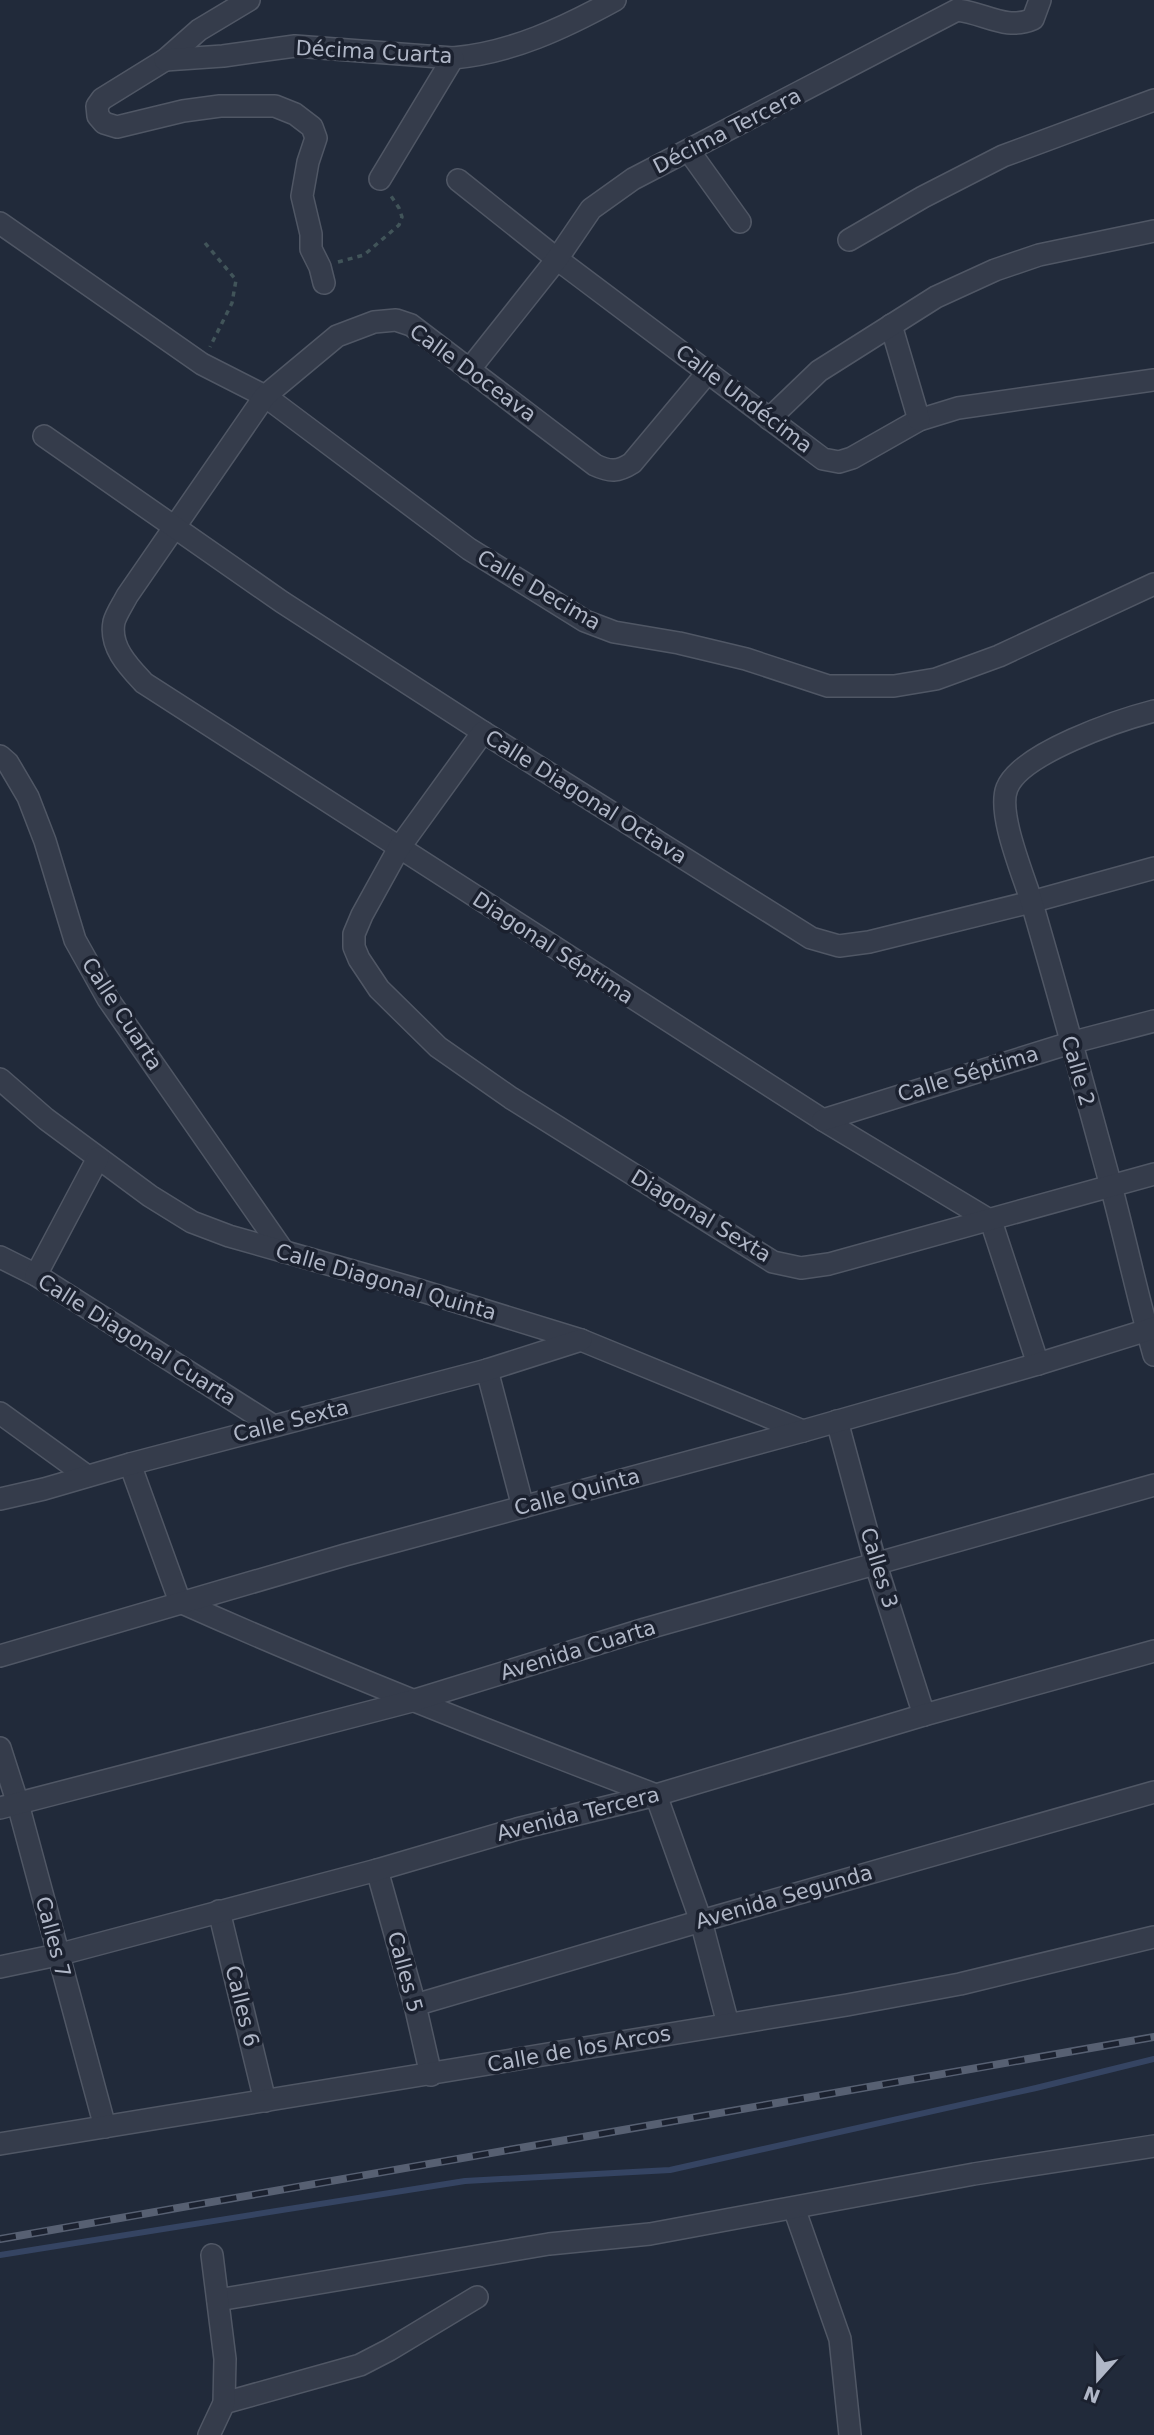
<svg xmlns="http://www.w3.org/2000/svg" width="1154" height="2435" viewBox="0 0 1154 2435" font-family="'DejaVu Sans',sans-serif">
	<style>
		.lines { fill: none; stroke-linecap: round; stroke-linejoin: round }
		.stream { stroke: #354462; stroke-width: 6 }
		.minor-casing { stroke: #505765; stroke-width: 24 }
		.path { stroke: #415459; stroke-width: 3.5; stroke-dasharray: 5 5; stroke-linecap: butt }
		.minor { stroke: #353c4b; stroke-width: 21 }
		.rail-casing { stroke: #576072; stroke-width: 8 }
		.rail { stroke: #1b212f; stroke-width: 5; stroke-dasharray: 16; stroke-linecap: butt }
		.labels { text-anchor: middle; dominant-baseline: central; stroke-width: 7; stroke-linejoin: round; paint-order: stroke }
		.street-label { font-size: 21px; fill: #b0b7c7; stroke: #1b212f }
	</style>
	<rect width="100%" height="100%" fill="#212a3a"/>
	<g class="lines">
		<polyline class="stream" points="0,2255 465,2181 670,2170 1036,2088 1154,2059"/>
		<g class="minor-casing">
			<g id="minor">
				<polyline points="249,0 199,30 165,60 102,99 97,106 98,116 104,123 117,127 183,111 220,106 275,106 295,114 312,127 316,138 308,162 302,196 311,234 311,249 320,267 324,283"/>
				<path d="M165 60 223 56 295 46 453 58C511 53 564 28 615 0"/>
				<polyline points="689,151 740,222"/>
				<polyline points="380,179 453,58"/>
				<polyline points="458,180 557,259 823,459 839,462 852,458 919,420 958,408 1154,380"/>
				<polyline points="0,223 202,364 265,396 469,549 585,621 614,632 679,643 746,659 828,686 894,686 936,679 999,656 1154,584"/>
				<polyline points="849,240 923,197 1003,156 1154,100"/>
				<polyline points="891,325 919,420"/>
				<path d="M469 370 557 259 591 209 633 179 957 10C985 13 1006 31 1033 19L1040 0"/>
				<path d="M708 372 632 463C618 472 610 472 595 465L411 325 396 320 374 322 337 336 265 396 127 596C123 604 116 614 114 622 109 647 129 667 144 683L823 1120 991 1221 1038 1364"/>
				<polyline points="769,419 819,371 936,297 995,270 1039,255 1154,231"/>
				<polyline points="44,436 282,602 483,732 811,938 839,946 869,942 1031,902 1154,868"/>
				<path d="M1154 711C1119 720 1021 753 1007 788 997 813 1023 874 1031 900 1059 995 1085 1091 1111 1186 1126 1242 1138 1299 1154 1355"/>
				<polyline points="483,732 399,848 362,915 354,934 354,947 359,959 379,989 438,1047 511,1098 773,1262 801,1268 829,1264 1154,1174"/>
				<polyline points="0,756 8,763 28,797 45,841 75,940 108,999 284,1252"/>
				<polyline points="0,1079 46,1119 150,1196 192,1222 229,1236 409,1287 581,1340 803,1431"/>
				<polyline points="823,1120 1070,1043 1154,1021"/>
				<polyline points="0,1257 36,1275 272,1425"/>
				<polyline points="36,1275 98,1158"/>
				<polyline points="487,1370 523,1507"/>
				<polyline points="0,1413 87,1476"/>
				<polyline points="837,1421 876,1565 924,1715"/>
				<path d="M130 1464 180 1602C337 1672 496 1734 656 1795L701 1921 728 2024"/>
				<polyline points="0,1499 44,1489 130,1464 487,1370 581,1340"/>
				<polyline points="0,1656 345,1555 803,1431 1038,1364 1154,1328"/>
				<polyline points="0,1748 18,1804 105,2127"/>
				<polyline points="0,1808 412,1701 645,1629 1154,1485"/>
				<polyline points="377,1870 415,2005 431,2075"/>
				<polyline points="219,1911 265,2101"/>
				<polyline points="0,1967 57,1955 377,1870 517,1829 656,1795 924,1715 1154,1651"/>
				<polyline points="415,2005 701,1921 1154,1792"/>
				<polyline points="0,2144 847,2005 960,1984 1154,1937"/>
				<polyline points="794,2208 840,2339 850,2435"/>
				<polyline points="218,2300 549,2244 650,2234 974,2174 1154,2146"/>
				<polyline points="224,2403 360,2365 389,2350 477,2297"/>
				<polyline points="209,2435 224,2403 225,2359 212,2255"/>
			</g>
		</g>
		<g class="path">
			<polyline points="205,243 236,280 232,303 210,347"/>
			<polyline points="338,262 364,255 399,225 402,217 399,208 389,193"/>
		</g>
		<use href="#minor" class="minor"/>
		<g class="rail-casing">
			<polyline id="rail" points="0,2239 1154,2037"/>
		</g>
		<use href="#rail" class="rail"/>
	</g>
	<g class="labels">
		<g class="street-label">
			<text transform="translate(374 52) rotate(3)">Décima Cuarta</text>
			<text transform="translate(727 131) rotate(-27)">Décima Tercera</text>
			<text transform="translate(473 373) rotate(36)">Calle Doceava</text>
			<text transform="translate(744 399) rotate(37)">Calle Undécima</text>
			<text transform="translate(539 590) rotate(30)">Calle Decima</text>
			<text transform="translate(586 797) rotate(32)">Calle Diagonal Octava</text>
			<text transform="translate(553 948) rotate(33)">Diagonal Séptima</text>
			<text transform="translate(122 1014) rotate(57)">Calle Cuarta</text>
			<text transform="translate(1078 1071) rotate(74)">Calle 2</text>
			<text transform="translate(968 1074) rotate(-17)">Calle Séptima</text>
			<text transform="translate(701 1216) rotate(31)">Diagonal Sexta</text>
			<text transform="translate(386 1282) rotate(16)">Calle Diagonal Quinta</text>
			<text transform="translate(137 1340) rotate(32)">Calle Diagonal Cuarta</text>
			<text transform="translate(291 1421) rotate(-14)">Calle Sexta</text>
			<text transform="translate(577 1492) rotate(-15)">Calle Quinta</text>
			<text transform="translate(879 1568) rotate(73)">Calles 3</text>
			<text transform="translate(578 1650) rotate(-17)">Avenida Cuarta</text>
			<text transform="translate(578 1814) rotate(-14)">Avenida Tercera</text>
			<text transform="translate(784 1897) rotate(-16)">Avenida Segunda</text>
			<text transform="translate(53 1937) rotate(75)">Calles 7</text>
			<text transform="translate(405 1972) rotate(75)">Calles 5</text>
			<text transform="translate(242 2006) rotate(76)">Calles 6</text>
			<text transform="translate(579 2049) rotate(-10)">Calle de los Arcos</text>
		</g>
	</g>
	<g transform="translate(1098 2379) rotate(201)" stroke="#1b212f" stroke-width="5" paint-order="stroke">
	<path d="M0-5L12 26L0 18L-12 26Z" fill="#b0b7c7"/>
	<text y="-10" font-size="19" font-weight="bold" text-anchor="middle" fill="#b0b7c7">N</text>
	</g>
</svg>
